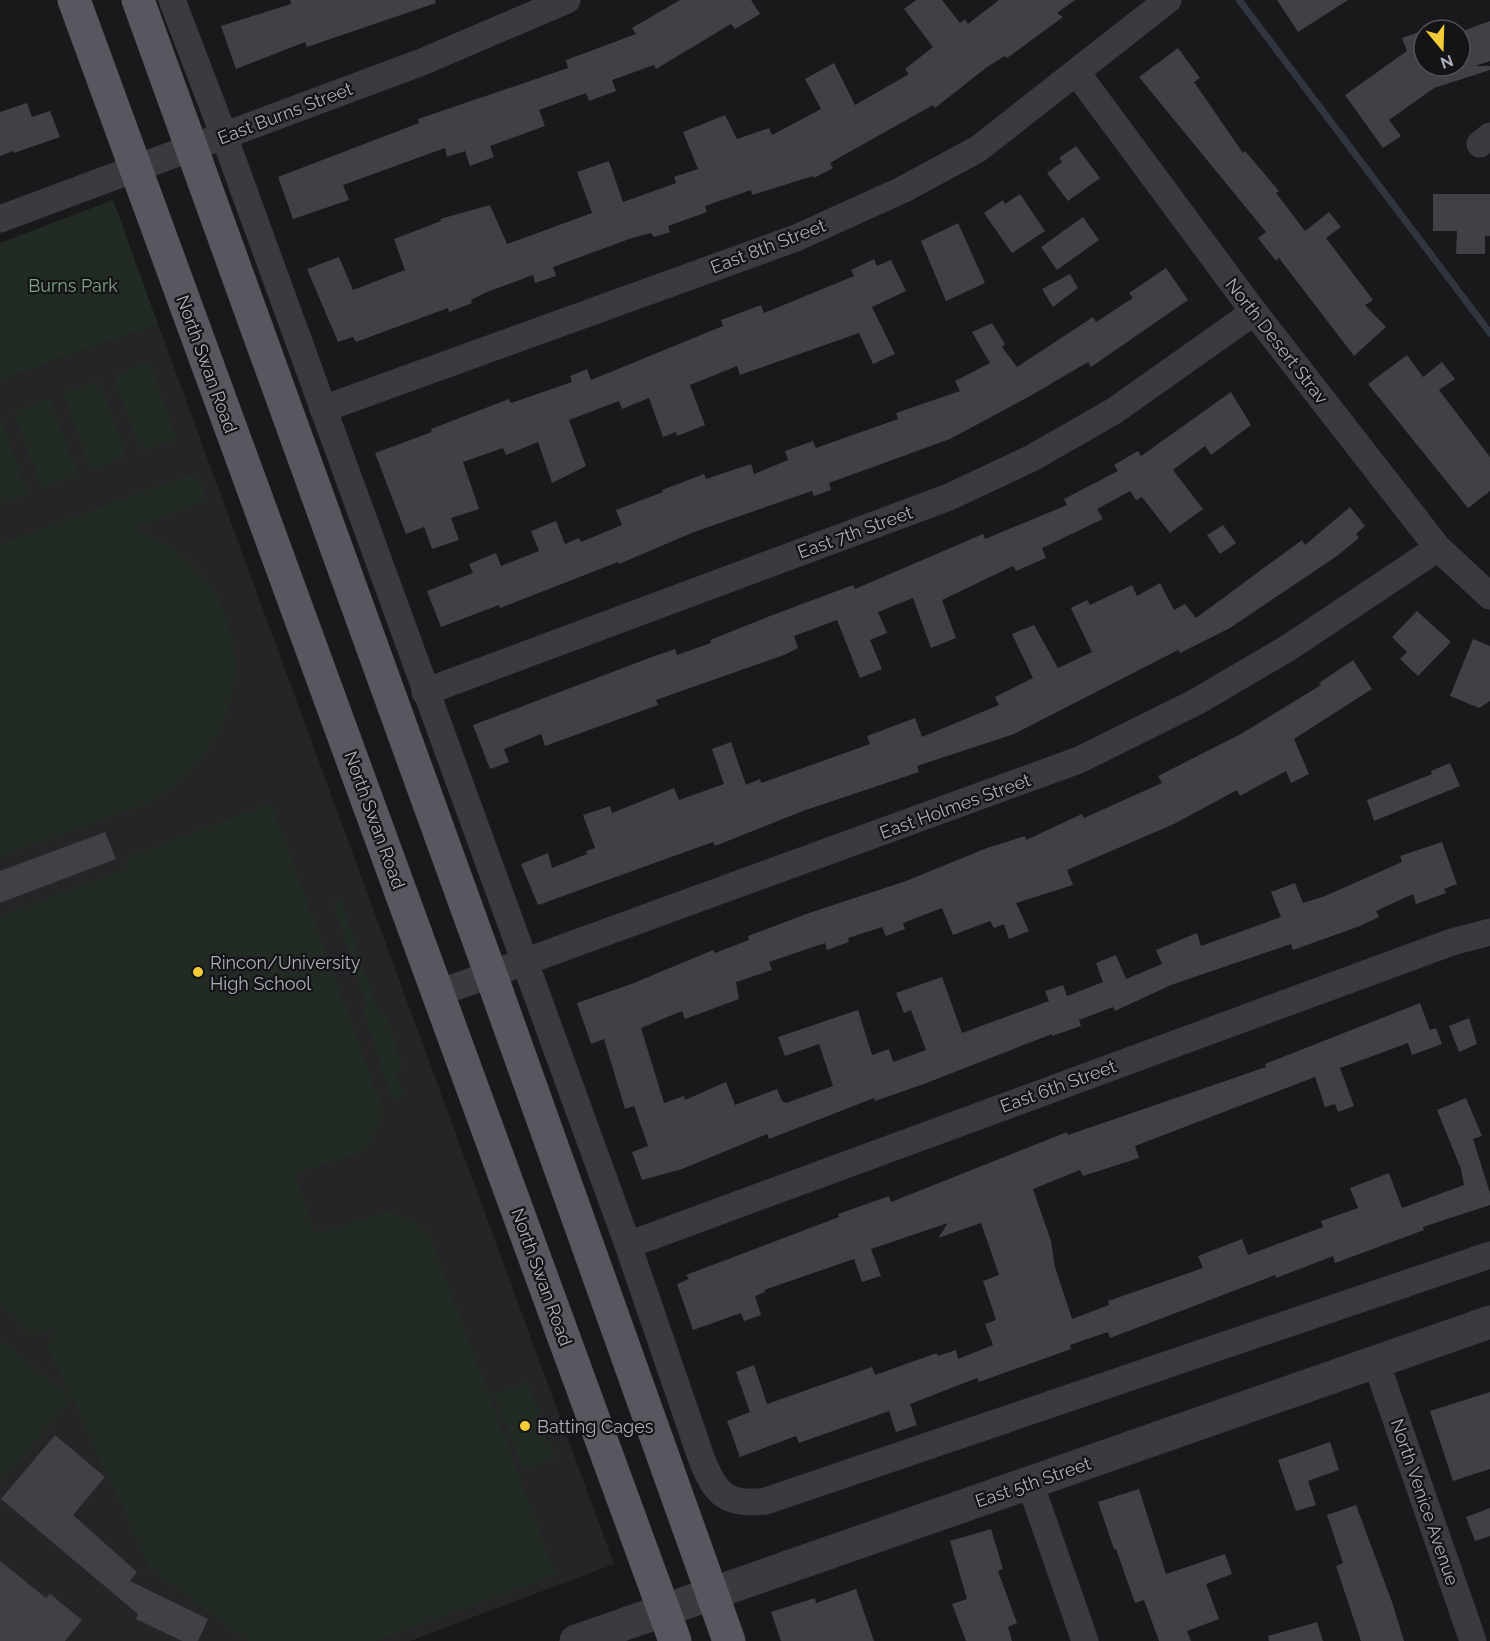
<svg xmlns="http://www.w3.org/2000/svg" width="1490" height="1641" viewBox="0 0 1490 1641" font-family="Raleway,sans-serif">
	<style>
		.built { fill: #252528 }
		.green { fill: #212a23 }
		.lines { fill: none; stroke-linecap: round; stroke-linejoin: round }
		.stream { stroke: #2f3640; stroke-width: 7 }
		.building { fill: #404145 }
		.minor { stroke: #3a3a40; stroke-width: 27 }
		.tertiary { stroke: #3a3a40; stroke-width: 33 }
		.primary { stroke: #56575f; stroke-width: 33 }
		.poi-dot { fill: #f4cc38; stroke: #141416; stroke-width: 2 }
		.labels { text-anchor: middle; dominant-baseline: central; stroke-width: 4.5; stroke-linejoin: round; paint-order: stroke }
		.street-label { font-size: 18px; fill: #abaebb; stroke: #141416 }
		.park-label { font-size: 18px; fill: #82a689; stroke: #141416 }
		.poi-label { font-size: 18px; fill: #abaebb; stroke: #141416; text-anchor: start }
	</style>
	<rect width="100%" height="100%" fill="#19191b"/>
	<polygon class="built" points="158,324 614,1564 410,1641 0,1641 0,380"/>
	<g class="green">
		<polygon points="113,200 158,324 0,380 0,243"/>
		<polygon points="149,362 177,439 141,452 113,375"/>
		<polygon points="99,380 127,457 91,470 63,393"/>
		<polygon points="49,398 78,475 42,489 14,412"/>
		<polygon points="0,416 28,493 0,504"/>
		<path d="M197 472 207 500 133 528C153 537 171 545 188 560 266 634 242 752 151 802L0 857V544Z"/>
		<polygon points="271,803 384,1112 366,1151 295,1174 315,1234 389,1211 427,1228 556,1575 376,1641 248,1641 151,1570 72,1399 0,1484 0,1339 70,1397 46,1343 58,1328 29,1337 0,1303 0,916 128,868 125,858"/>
		<polygon points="341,898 380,1017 386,1015 403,1068 396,1071 404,1096 392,1100 363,1010 367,1008 332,901"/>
		<polygon points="528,1382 555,1458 523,1470 494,1394"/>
	</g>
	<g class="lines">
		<polyline class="stream" points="1239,0 1490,333"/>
	</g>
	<g class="building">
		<polygon points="290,0 435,0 436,3 307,47 305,42 236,69 221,26 291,4"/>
		<polygon points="680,0 751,0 760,14 735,29 731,24 656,69 654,65 612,80 616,91 589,101 586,93 539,110 545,126 490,146 494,157 470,166 465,151 447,157 445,148 343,185 349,200 293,219 278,177 419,123 418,119 568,68 566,60 636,34 632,28"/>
		<polygon points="916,0 942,0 960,23 965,19 968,24 999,0 1075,0 1057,13 1063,17 1007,58 1005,56 987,67 935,108 933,105 844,155 830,163 833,168 814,178 813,176 752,195 751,190 705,206 707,212 668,226 670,232 654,237 651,233 632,238 553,267 556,276 535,283 533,275 487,292 471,300 472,303 449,312 448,308 356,342 353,337 338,342 307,269 339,257 353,290 405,270 394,239 441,221 440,219 490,205 507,244 592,213 577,172 609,161 623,202 676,183 674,177 698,169 683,132 725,115 737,139 769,128 772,135 821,109 805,79 834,63 855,105 909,74 905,69 933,47 904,9"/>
		<polygon points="1277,0 1348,0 1298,32"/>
		<polygon points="1490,21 1490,61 1475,66 1490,66 1490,70 1434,88 1389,120 1401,136 1383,148 1345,95 1407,51 1402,38 1419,32 1422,41 1424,39 1424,66 1460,66 1460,32"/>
		<polygon points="1178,48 1200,78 1194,82 1243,153 1245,151 1279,191 1276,193 1305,231 1329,212 1341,227 1326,238 1373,300 1365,305 1386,327 1354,356 1279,258 1276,261 1258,238 1266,232 1139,77"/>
		<polygon points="27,103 32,117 50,111 60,137 14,153 13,151 0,156 0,112"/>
		<polygon points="1076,146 1100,178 1068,201 1047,173 1062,162 1059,158"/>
		<polygon points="1020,194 1045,231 1012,253 984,213 1003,200 1005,204"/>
		<polygon points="1433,194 1490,194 1490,236 1485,236 1485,254 1456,254 1457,231 1433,231"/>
		<polygon points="1083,217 1099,240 1057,270 1041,247"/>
		<polygon points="958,223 985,283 946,301 921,241"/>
		<polygon points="874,259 877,266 891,260 906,291 872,307 895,354 873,364 859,333 740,375 737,366 690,385 705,425 677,436 676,432 663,437 649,398 622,409 619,401 569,420 586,466 552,483 538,442 506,455 503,448 463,462 479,509 451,518 459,540 432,549 424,527 406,534 375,453 432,432 431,429 509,399 511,403 572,382 570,376 587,369 591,380 723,326 721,320 761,305 764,313 854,276 851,270"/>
		<polygon points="1166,268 1188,300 1091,367 1088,362 1030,396 950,439 829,483 831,490 814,496 812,491 694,532 619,564 618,562 500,608 499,605 441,627 427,591 473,573 469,564 496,553 501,566 539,551 531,531 556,521 565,544 579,538 581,542 622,525 616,510 663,492 662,490 704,474 706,479 751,464 754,474 788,460 785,451 813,441 816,448 898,419 896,413 960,391 955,381 990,363 972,332 992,323 1005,344 1002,347 1017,367 1093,317 1096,322 1133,298 1129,293"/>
		<polygon points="1070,274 1078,288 1053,307 1042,289"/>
		<polygon points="1407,355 1423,377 1442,362 1455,379 1439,390 1490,457 1490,491 1468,508 1368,384"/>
		<polygon points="1231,392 1251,425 1211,455 1205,446 1173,470 1203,509 1170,533 1142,497 1136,500 1130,491 1097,509 1103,519 1042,548 1046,558 1016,571 1013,566 942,600 956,638 931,648 913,598 878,612 887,633 870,640 882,669 860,678 837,620 794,636 798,648 784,655 656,700 658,705 545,746 541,734 504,749 509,762 490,769 473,725 649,658 675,649 677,655 711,643 710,640 770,616 853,585 855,589 983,534 985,539 1067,505 1064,499 1118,471 1114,465 1138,451 1141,456"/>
		<polygon points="1350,507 1365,526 1356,534 1359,538 1337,556 1230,628 1180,653 1178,650 1014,734 917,766 919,772 803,811 715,846 713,842 538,905 521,864 548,853 552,868 587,854 586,851 595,848 583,815 610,806 612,813 674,788 679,800 724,784 712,749 731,742 746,785 760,779 761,783 870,744 867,736 915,718 922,737 999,705 995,697 1033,678 1012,634 1034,625 1058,668 1092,652 1071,608 1087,600 1090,605 1132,585 1137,596 1160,583 1174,610 1185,604 1196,618 1302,540 1305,545"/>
		<polygon points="1223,525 1236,543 1220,554 1207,535"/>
		<polygon points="1417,611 1451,642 1418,676 1400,659 1407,652 1392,637"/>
		<polygon points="1473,639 1490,646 1490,701 1479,708 1450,696"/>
		<polygon points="1353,660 1372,689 1294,739 1309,774 1291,783 1286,771 1240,796 1237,790 1174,824 1067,870 1073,885 1016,903 1029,931 1009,939 1004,924 994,928 990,921 953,935 942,908 903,923 905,929 886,936 882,927 848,938 849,942 827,950 825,943 769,962 772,970 736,982 739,999 685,1019 682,1011 641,1028 664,1103 684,1096 685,1100 726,1082 735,1105 777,1089 782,1101 786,1103 833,1086 819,1044 785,1056 778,1037 858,1010 872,1055 889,1049 893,1062 926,1050 911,1010 904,1013 896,993 942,977 962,1033 1049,1001 1045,991 1063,985 1067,996 1103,982 1096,963 1116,955 1126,979 1162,964 1156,950 1197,933 1201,946 1281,917 1271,892 1295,883 1303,903 1325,896 1402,862 1400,856 1442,842 1457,884 1444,889 1446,893 1416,904 1413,894 1376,911 1379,917 1360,926 1293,950 1291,944 1171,985 1115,1011 1113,1007 1079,1020 1081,1026 1052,1036 1052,1034 924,1084 875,1101 874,1098 769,1139 767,1134 682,1169 642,1180 632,1152 648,1146 634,1106 625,1109 604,1039 591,1044 577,1003 634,983 713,950 715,953 749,940 748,936 809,913 906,881 987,848 1025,836 1026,840 1082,814 1084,818 1162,783 1158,776 1241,734 1321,685 1319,683"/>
		<polygon points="1450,763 1460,786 1374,821 1367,800 1432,774 1431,771"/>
		<polygon points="105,832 116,859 0,903 0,871"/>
		<polygon points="1420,1003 1430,1030 1436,1028 1442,1044 1412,1055 1408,1043 1340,1068 1354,1106 1338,1112 1335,1104 1325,1107 1315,1077 1135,1146 1139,1158 1083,1176 1080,1170 1033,1189 1051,1241 1055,1267 1072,1319 1109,1305 1108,1301 1203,1268 1198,1256 1242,1239 1248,1255 1323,1227 1321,1221 1358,1208 1350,1188 1389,1173 1402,1208 1464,1185 1461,1169 1437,1110 1466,1098 1482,1136 1473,1139 1490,1193 1490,1205 1423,1227 1424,1230 1335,1263 1333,1256 1276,1278 1275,1275 1110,1338 1108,1332 1070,1345 1071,1349 979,1382 977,1378 910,1404 917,1425 896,1432 889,1411 799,1443 796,1436 740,1457 727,1421 750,1412 736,1372 754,1365 767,1404 872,1367 875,1375 937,1353 938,1356 956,1350 958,1359 993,1345 985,1324 996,1320 983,1281 999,1275 981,1223 938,1238 948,1223 871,1249 881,1276 862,1282 854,1259 764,1290 765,1292 755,1296 761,1315 744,1321 741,1313 693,1330 677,1284 689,1279 686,1275 839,1217 838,1214 889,1196 891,1202 1067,1132 1068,1135 1266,1067 1265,1064"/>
		<polygon points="1469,1018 1477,1044 1459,1052 1449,1026"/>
		<polygon points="1490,1392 1490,1469 1453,1481 1430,1411"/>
		<polygon points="55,1435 105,1477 73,1515 137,1572 130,1581 208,1619 198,1641 182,1641 136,1619 138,1614 1,1499"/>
		<polygon points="1330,1442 1339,1470 1308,1481 1316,1505 1296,1511 1278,1460"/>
		<polygon points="1139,1489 1166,1574 1225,1554 1232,1574 1206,1584 1219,1619 1187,1631 1191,1641 1159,1641 1144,1600 1135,1603 1116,1549 1114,1549 1098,1502"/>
		<polygon points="1356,1505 1392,1602 1404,1641 1361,1641 1336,1566 1343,1563 1327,1515"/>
		<polygon points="1490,1508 1490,1536 1475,1541 1466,1517"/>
		<polygon points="991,1529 1003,1569 998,1571 1017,1623 1008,1627 1012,1641 966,1641 952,1604 967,1599 950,1541"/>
		<polygon points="0,1561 46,1598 50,1594 82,1620 65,1641 0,1641"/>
		<polygon points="856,1589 874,1641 781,1641 771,1612 815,1598 816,1603"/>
		<polygon points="1317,1622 1323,1641 1269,1641 1268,1636"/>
	</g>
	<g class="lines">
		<g class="minor">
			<path d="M172 0 224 136 628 1245 702 1460C716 1495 727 1506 766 1501L1490 1255"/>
			<polyline points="1077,73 1254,312 1438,548 1490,596"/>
			<polyline points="1480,144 1490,136"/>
			<polyline points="0,219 422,62 567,0"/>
			<polyline points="323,409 796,238 902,190 978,149 1168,0"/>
			<polyline points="425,692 949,497 1032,458 1114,411 1254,312"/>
			<polyline points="439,993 1079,760 1196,702 1288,648 1438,548"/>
			<polyline points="628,1245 1452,942 1490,932"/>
			<polyline points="1376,1362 1473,1641"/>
			<polyline points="1030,1483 1085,1641"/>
		</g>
		<polyline class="tertiary" points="576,1641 1490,1322"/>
		<g class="primary">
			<polyline points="74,0 675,1641"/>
			<polyline points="138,0 491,975 729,1641"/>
		</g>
	</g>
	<g class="poi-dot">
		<circle cx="198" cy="972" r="6"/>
		<circle cx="525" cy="1426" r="6"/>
	</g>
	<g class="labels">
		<g class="street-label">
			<text transform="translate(285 113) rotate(-21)">East Burns Street</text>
			<text transform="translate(768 246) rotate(-21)">East 8th Street</text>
			<text transform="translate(1277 341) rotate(52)">North Desert Strav</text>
			<text transform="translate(207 364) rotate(70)">North Swan Road</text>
			<text transform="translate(855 532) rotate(-20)">East 7th Street</text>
			<text transform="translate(955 806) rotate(-20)">East Holmes Street</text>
			<text transform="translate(375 820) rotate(70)">North Swan Road</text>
			<text transform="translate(1058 1086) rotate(-20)">East 6th Street</text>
			<text transform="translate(542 1277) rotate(70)">North Swan Road</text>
			<text transform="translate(1033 1482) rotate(-19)">East 5th Street</text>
			<text transform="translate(1425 1502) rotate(71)">North Venice Avenue</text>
		</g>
		<g class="park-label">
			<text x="73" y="285">Burns Park</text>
		</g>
		<g class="poi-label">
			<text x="210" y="962">Rincon/University<tspan x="210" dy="21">High School</tspan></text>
			<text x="537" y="1426">Batting Cages</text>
		</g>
	</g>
	<g transform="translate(1442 48) rotate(161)"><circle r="28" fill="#141416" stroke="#505258" stroke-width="1.5"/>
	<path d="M0-4.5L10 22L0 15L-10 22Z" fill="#f4cc38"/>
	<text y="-9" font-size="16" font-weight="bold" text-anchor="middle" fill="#abaebb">N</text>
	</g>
</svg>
